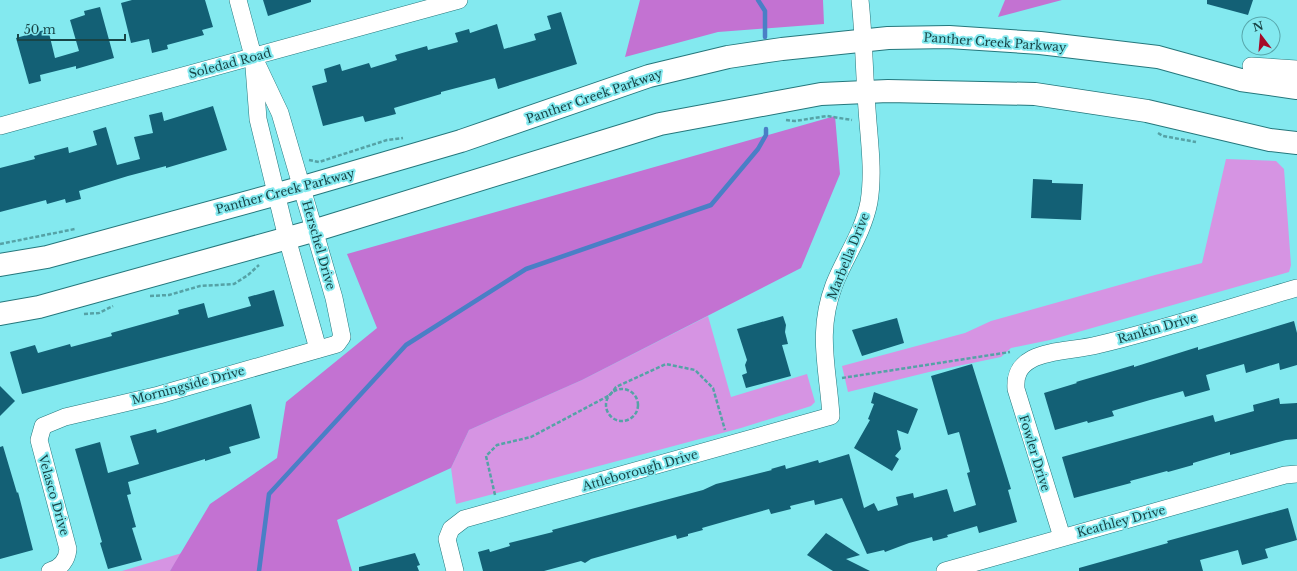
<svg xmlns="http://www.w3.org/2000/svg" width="1297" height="571" viewBox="0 0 1297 571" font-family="'Libre Baskerville',serif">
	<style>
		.green { fill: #d694e3 }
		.forest { fill: #c372d2 }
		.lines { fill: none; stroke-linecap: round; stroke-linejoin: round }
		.stream { stroke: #4a7fc6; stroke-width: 4.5 }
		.building { fill: #136075 }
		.minor-casing { stroke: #25777c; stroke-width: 18 }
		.secondary-casing { stroke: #25777c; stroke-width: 24 }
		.path { stroke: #55a2a6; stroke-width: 2.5; stroke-dasharray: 4 2; stroke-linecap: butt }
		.minor { stroke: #fff; stroke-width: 17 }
		.secondary { stroke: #fff; stroke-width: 22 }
		.labels { text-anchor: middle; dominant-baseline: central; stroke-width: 4; stroke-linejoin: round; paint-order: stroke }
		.street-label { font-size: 12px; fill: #184547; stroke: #83e9ef }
	</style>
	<rect width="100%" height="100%" fill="#83e9ef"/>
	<g class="green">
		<polygon points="1226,159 1276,161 1284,169 1291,265 1289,272 1050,340 1011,348 1001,357 929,372 848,392 842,366 965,333 991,321 1155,275 1202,263"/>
		<polygon points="708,316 731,397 807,374 815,402 811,406 741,428 456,504 451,468 469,430 582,380"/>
		<polygon points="182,553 170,571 122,571"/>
	</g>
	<g class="forest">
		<polygon points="640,0 823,0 824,24 718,32 625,57"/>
		<polygon points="1005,0 1062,0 998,17"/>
		<polygon points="835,116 840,174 801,268 582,380 469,430 451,468 337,520 352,571 170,571 210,504 277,458 286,402 377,328 347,254"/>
	</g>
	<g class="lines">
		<g class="stream">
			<polyline points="758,0 765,11 765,37"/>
			<polyline points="259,571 269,494 406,345 526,269 711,205 758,149 766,135 766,129"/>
		</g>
	</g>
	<g class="building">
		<polygon points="132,0 205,0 213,27 202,30 204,35 167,45 168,49 152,53 149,39 131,43 121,3"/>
		<polygon points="263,0 311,0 311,2 268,16"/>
		<polygon points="1207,0 1253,0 1248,15 1207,4"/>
		<polygon points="100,7 114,58 76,69 76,66 40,75 41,81 29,84 16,38 48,29 55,58 79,51 70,20 85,15 84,11"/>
		<polygon points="561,12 577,64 498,89 495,78 441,92 441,94 394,108 396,114 365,122 363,116 323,126 312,86 327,82 324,69 340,64 342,71 369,63 371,68 397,60 395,55 427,46 428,50 458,42 455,33 469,29 470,33 497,24 504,49 536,40 534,34 551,29 547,16"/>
		<polygon points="213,106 227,150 166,168 166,166 128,176 79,191 81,199 66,203 65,199 47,204 46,200 0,212 0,168 35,159 34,156 68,147 69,153 97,145 93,131 106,127 117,165 140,159 134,137 153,133 149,115 162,112 164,121"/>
		<polygon points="1033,179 1052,180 1052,183 1083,184 1081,220 1031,218"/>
		<polygon points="274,290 284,326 22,394 10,352 35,345 38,353 70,344 71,347 112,336 111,333 179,314 178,310 204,303 208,318 251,306 248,297"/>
		<polygon points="783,316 786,325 785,332 788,344 782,345 791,376 746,388 742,375 747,373 745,365 747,360 737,329"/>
		<polygon points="897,318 904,343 862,356 852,330"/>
		<polygon points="1294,321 1297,333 1297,365 1280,370 1279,363 1246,373 1244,364 1206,375 1210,390 1185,397 1183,391 1150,400 1112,411 1114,416 1088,423 1087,421 1055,430 1044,393 1077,383 1076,382 1134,365 1134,367 1198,347 1198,350"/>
		<polygon points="972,364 1003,463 1011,489 1008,490 1017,522 979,533 977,526 947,535 948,537 941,539 933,541 932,537 909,543 885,552 884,550 867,554 842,498 815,505 814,500 790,506 791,509 771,514 769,509 737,518 702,528 703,530 688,534 688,536 677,539 676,535 591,559 585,563 581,561 544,571 483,571 478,552 489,549 490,552 510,546 509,543 553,532 552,530 567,526 703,490 716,484 772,470 771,469 785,465 786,469 818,460 819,463 849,454 864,508 874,503 878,511 898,505 896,497 913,493 914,498 947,489 954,512 976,505 967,473 970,472 959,432 948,435 931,376"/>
		<polygon points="0,386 15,401 0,416"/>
		<polygon points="874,392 918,409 908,434 897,430 901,449 895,456 899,459 892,471 854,448 870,420 868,419 874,404 871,403"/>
		<polygon points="1279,398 1280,404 1297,403 1297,439 1286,440 1230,455 1230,452 1193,463 1193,465 1168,472 1167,471 1130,481 1131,483 1074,498 1062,457 1213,415 1215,422 1254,411 1253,405"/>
		<polygon points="251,404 260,438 229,447 231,453 205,461 205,459 128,482 131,494 127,495 136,527 132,528 142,560 108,569 100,543 102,542 75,449 100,442 108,473 139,464 130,436 156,429 157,433"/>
		<polygon points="3,446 17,493 18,492 33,550 0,559 0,447"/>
		<polygon points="1288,508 1297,540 1265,549 1268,558 1242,565 1238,550 1200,560 1203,571 1079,571 1079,568 1168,543 1167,541"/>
		<polygon points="826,533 860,555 846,559 870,571 833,571 807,555"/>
		<polygon points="415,553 420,565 417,566 419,571 359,571 359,567"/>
	</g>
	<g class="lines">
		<g class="minor-casing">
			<g id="minor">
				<polyline points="1251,66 1297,69"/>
				<polyline points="254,67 258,119 287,238 318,349"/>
				<polyline points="0,126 459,0"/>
				<path d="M1062 537 1016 389C1015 375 1019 366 1032 359 1048 350 1078 350 1097 345 1164 329 1231 307 1297 288"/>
				<path d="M50 571C61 568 67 560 68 549L39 440 43 426 65 417 159 395 337 344 342 337 334 298 280 113 253 56 238 0"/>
				<path d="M455 571 447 539 451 529 464 519 831 416C828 368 816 333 834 285 845 257 863 233 869 202 874 171 869 140 867 109 864 72 864 36 860 0"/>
				<polyline points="945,571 1285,475 1297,474"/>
			</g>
		</g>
		<g class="secondary-casing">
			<g id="secondary">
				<polyline points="0,265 47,257 303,187 461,141 649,76 728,57 782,49 888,38 949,37 1040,43 1158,57 1241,80 1297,88"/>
				<polyline points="0,314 39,307 313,231 660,124 821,94 888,91 1035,94 1147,111 1270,140 1297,143"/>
			</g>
		</g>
		<g class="path">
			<polyline points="786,120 795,121 827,116 852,120"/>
			<polyline points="1158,133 1163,136 1196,142"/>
			<polyline points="309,160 319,162 387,140 403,138"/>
			<polyline points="0,244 75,229"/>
			<polyline points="150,296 169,295 200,286 234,284 248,275 259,265"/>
			<polyline points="84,314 99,313 113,306"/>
			<polyline points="842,378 1010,352"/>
			<circle cx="622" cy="405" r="16"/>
			<polyline points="495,495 486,456 497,445 531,437 610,395 616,387 666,364 695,370 713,388 725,430"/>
		</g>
		<use href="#minor" class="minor"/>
		<use href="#secondary" class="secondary"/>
	</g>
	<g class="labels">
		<g class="street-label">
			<text transform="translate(995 42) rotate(4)">Panther Creek Parkway</text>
			<text transform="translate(230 63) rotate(-15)">Soledad Road</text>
			<text transform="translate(594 96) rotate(-19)">Panther Creek Parkway</text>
			<text transform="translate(285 191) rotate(-15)">Panther Creek Parkway</text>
			<text transform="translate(319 245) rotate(74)">Herschel Drive</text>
			<text transform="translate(848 256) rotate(-68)">Marbella Drive</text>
			<text transform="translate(1157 328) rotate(-16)">Rankin Drive</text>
			<text transform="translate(188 385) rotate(-15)">Morningside Drive</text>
			<text transform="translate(1035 453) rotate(73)">Fowler Drive</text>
			<text transform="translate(640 470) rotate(-16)">Attleborough Drive</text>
			<text transform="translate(54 495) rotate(74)">Velasco Drive</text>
			<text transform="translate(1121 521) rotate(-15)">Keathley Drive</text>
		</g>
	</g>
	<g transform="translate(1261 36) rotate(344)"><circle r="19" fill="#83e9ef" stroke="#58a7ac"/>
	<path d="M0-3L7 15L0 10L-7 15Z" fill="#a50a28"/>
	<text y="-6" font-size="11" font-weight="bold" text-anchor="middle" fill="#184547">N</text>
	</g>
	<path d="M18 34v6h107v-6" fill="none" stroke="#184547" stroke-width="2"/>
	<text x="24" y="34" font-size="12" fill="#184547" stroke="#83e9ef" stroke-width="3" paint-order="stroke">50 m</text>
</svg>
